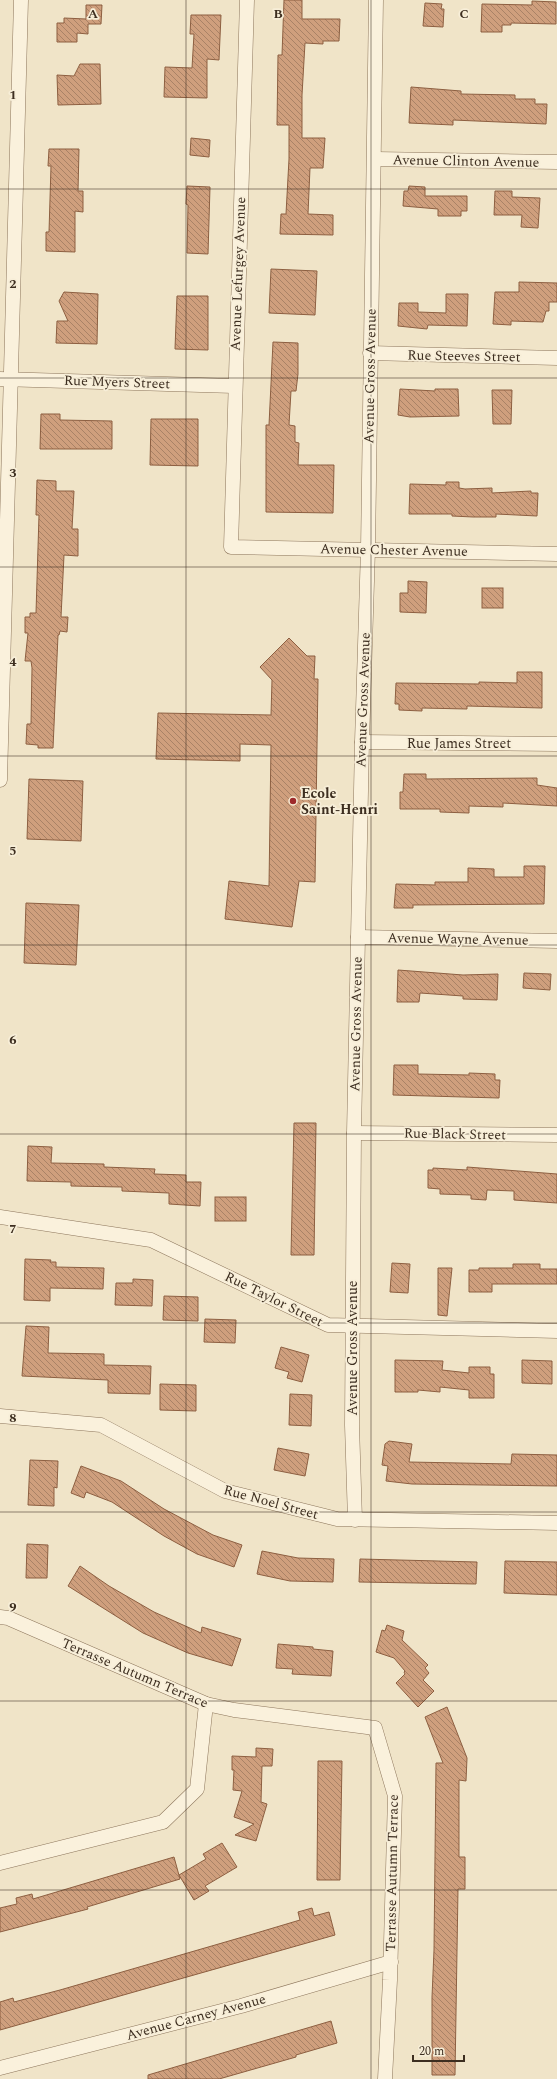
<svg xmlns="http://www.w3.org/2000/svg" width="557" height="2079" viewBox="0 0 557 2079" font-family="Spectral,serif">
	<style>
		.building { fill: url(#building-back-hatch); stroke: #8d5f41 }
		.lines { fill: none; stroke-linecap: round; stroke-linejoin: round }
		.street-casing { stroke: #8d765c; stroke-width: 15 }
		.street { stroke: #faf1dc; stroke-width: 14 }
		.grid { fill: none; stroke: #3d2e20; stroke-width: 1; stroke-opacity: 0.55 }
		.poi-dot { fill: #9e2a2b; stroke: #f7eed8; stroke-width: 1.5 }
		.labels { text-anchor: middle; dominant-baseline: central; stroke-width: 3.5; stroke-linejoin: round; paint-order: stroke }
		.street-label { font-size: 14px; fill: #3d2e20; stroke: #f7eed8 }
		.poi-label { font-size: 14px; font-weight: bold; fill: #3d2e20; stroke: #f7eed8; text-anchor: start }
		.grid-label { font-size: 13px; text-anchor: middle; font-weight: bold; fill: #3d2e20; stroke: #f7eed8; stroke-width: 3.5; stroke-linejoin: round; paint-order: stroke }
	</style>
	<defs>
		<pattern id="building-back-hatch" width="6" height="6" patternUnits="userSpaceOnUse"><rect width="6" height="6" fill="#cf9f7d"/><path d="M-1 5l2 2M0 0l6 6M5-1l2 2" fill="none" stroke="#a98266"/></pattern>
	</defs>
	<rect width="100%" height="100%" fill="#f0e4c8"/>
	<g class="building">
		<polygon points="284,0 302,0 302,19 340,19 339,41 323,41 323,44 305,43 302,95 302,138 325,138 323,168 310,168 308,214 333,215 333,235 280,234 281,214 286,214 289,159 289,125 277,125 278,55 282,55"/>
		<polygon points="532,1 556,2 556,24 511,23 511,25 502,25 502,32 481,32 482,4 532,5"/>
		<polygon points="425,3 442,4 441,9 444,9 443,27 423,26"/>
		<polygon points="86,5 102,5 101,24 88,24 88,34 77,33 77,42 57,42 57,23 64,23 64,18 86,19"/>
		<polygon points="191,15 221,15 219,60 207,59 207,98 164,97 165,67 192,68 194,34 190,34"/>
		<polygon points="80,64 100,64 101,104 58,105 57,75 74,76"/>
		<polygon points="411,87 461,91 461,94 515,95 515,99 535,99 535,104 547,104 546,124 453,120 453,125 409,123"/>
		<polygon points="191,138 210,140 209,157 190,155"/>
		<polygon points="49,149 79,149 78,191 83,191 83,212 75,211 75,252 46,251 46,232 49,232 51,166 48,166"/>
		<polygon points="187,186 210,187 208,254 187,253 188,205 186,204"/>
		<polygon points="409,186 425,187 425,196 467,196 467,211 461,211 461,216 438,216 438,209 403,206 404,191 408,191"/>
		<polygon points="495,191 512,191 512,197 540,198 538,228 521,227 522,215 494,215"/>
		<polygon points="271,269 317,271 315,315 269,313"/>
		<polygon points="519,282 557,283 557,302 549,302 549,311 546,311 543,322 511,321 511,325 493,324 495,292 519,292"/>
		<polygon points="64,292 98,294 97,344 56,343 57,321 68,321 59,301"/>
		<polygon points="446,294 468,294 467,326 428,325 427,329 398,326 399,303 418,303 418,312 446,313"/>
		<polygon points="177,296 208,296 208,350 175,349"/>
		<polygon points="273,342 298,343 298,374 296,391 291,391 289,425 295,426 295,442 299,443 298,465 334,465 333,513 266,512 266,425 269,425"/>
		<polygon points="400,389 435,391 435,389 458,389 459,416 410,417 398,415"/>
		<polygon points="492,390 512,390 511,424 493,424"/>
		<polygon points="41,414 60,414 60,420 112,421 112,449 40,449"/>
		<polygon points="151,419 198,419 198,466 150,465"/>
		<polygon points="37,480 56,481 56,491 74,491 72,529 78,529 78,556 64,555 61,617 68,617 67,632 60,631 59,635 58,635 53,748 38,748 38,745 26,744 27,724 31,724 32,668 31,661 25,661 28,633 25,633 25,617 30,617 30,613 36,613 39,515 36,515"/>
		<polygon points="446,482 459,482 459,488 465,489 492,488 492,493 531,491 531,493 538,493 537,516 496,514 496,517 473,517 452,516 452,514 409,514 410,484 446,485"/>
		<polygon points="408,581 427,582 426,613 400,612 400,593 408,593"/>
		<rect x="482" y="588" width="21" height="20"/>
		<polygon points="289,638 307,656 315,656 314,679 318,679 315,882 299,881 292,927 225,919 229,881 269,886 271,745 240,744 240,761 156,759 158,713 271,715 272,680 260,667"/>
		<polygon points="517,672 542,672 542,708 467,706 467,709 422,708 422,711 399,710 399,704 395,704 396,683 479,684 479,682 517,683"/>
		<polygon points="404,774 426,774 426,779 537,778 537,785 557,788 557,806 503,803 503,807 469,806 469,813 440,812 440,809 400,809 400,792 403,792"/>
		<polygon points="29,779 83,781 81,841 27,839"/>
		<polygon points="524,866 545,866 544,904 413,905 413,908 394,908 396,884 435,885 435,882 468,882 468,868 494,869 494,877 524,877"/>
		<polygon points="26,903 79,905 76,965 24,963"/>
		<polygon points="398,970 463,975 498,974 497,1000 463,999 463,996 420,993 419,1002 397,1002"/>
		<polygon points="524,973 551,974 550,990 523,988"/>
		<polygon points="394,1065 418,1065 418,1074 469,1075 469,1073 495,1074 495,1080 500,1080 499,1098 393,1095"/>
		<polygon points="294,1123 316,1123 314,1255 291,1255"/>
		<polygon points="28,1146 52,1147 51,1163 104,1164 104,1167 155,1169 154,1174 186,1175 186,1182 201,1182 200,1206 169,1204 169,1193 122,1191 122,1187 71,1186 71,1182 27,1181"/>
		<polygon points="467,1167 557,1174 557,1203 514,1200 514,1191 487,1190 486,1200 471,1199 471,1195 440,1194 440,1189 428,1188 428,1170 433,1170 433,1168 467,1170"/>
		<rect x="215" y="1197" width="31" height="24"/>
		<polygon points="25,1259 51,1260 50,1262 56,1262 56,1267 104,1268 103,1289 50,1288 50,1301 24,1300"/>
		<polygon points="392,1263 410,1264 408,1293 390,1292"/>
		<polygon points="513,1264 540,1264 540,1269 557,1269 557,1284 492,1284 492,1292 469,1292 469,1270 479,1270 479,1268 513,1268"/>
		<polygon points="438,1268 452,1268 447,1316 438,1315"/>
		<polygon points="133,1279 153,1280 152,1306 115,1305 116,1283 133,1283"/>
		<polygon points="164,1296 198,1297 198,1321 163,1320"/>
		<polygon points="205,1319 236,1320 235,1343 204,1342"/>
		<polygon points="26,1326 49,1327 48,1353 104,1354 104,1365 151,1366 150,1394 108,1393 108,1380 22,1376"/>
		<polygon points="281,1347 309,1355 302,1382 287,1378 289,1372 275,1368"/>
		<polygon points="395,1360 443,1361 442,1370 469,1373 469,1367 490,1367 490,1374 494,1374 494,1398 469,1398 469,1390 440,1387 440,1392 418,1390 418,1392 395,1392"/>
		<polygon points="522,1360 552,1361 552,1384 522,1383"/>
		<polygon points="160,1384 196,1385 196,1411 160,1410"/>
		<polygon points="290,1394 312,1395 311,1426 289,1425"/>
		<polygon points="389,1441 412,1444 409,1462 511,1464 512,1454 557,1455 557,1486 412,1484 386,1481 388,1466 382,1465 385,1444"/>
		<polygon points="278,1448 309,1454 305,1476 274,1470"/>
		<polygon points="30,1460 58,1461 57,1488 54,1487 54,1506 28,1505"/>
		<polygon points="81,1466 121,1481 164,1509 213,1535 242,1545 234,1567 197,1554 164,1536 112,1502 86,1492 84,1498 71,1493"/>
		<polygon points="27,1544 48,1545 47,1578 26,1578"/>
		<polygon points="262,1551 298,1558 334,1559 333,1582 290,1581 257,1574"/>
		<polygon points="360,1559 477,1562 476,1584 359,1582"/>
		<polygon points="505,1561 557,1562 557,1595 504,1593"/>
		<polygon points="80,1566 109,1586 154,1612 201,1633 202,1627 241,1639 232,1666 188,1653 143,1633 68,1586"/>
		<polygon points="387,1625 404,1631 402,1640 428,1665 425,1668 429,1673 423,1680 434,1691 418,1707 396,1683 405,1674 404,1672 405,1671 394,1658 376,1652 382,1630 385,1631"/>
		<polygon points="278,1644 313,1647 313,1649 333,1651 331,1676 292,1674 293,1669 276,1668"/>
		<polygon points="447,1707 467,1758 466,1781 459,1780 459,1857 465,1857 465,1889 458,1889 455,2075 432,2075 432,1997 434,1950 436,1763 443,1763 425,1717"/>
		<polygon points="256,1748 273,1749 272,1766 262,1766 261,1802 267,1804 256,1841 235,1835 254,1824 234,1817 242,1791 233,1790 234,1770 232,1770 232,1756 256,1757"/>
		<polygon points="318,1761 342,1761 340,1880 317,1880"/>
		<polygon points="222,1843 237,1867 205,1886 209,1891 194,1900 179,1875 206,1859 203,1854"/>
		<polygon points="174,1857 180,1879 87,1907 88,1909 0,1932 0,1908 17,1904 16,1898 32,1894 33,1899"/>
		<polygon points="312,1908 314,1916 329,1912 335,1935 0,2030 0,2002 13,1998 14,2002 60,1990 253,1934 300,1920 298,1912"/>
		<polygon points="331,2021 337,2043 296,2055 296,2057 219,2079 148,2079 148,2075"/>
	</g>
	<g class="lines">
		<g class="street-casing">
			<g id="street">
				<polyline points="247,0 231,547 557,554"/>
				<polyline points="376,159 557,162"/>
				<polyline points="370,353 557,358"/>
				<polyline points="0,379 234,386"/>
				<polyline points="362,742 557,744"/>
				<polyline points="0,780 21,0"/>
				<polyline points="358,937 557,941"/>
				<polyline points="354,1133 557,1135"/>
				<polyline points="0,1217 151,1240 328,1325 557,1331"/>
				<polyline points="0,1416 101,1425 225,1491 337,1519 557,1523"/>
				<polyline points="355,1520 352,1425 354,1133 362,742 368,549 376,0"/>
				<polyline points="0,1617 8,1618 206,1704 234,1710 375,1728 395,1796 390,1980 385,2079"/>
				<polyline points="0,1863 163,1822 197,1789 206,1704"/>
				<polyline points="0,2068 241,2006 391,1962"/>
			</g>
		</g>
		<use href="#street" class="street"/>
	</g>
	<path class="grid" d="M186 0V2079M371 0V2079M0 189H557M0 378H557M0 567H557M0 756H557M0 945H557M0 1134H557M0 1323H557M0 1512H557M0 1701H557M0 1890H557"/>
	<circle class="poi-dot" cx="293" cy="801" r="4"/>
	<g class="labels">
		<g class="street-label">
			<text transform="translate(466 161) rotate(1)">Avenue Clinton Avenue</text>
			<text transform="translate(238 274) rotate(-88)">Avenue Lefurgey Avenue</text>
			<text transform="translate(464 356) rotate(1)">Rue Steeves Street</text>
			<text transform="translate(370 376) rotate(-89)">Avenue Gross Avenue</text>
			<text transform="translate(117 382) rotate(2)">Rue Myers Street</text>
			<text transform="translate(394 550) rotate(1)">Avenue Chester Avenue</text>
			<text transform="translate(363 700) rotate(-88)">Avenue Gross Avenue</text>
			<text x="459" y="743">Rue James Street</text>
			<text transform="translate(458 939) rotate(1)">Avenue Wayne Avenue</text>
			<text transform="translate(356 1024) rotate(-89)">Avenue Gross Avenue</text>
			<text transform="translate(455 1134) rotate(1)">Rue Black Street</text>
			<text transform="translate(274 1299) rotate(26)">Rue Taylor Street</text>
			<text transform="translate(352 1348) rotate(-90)">Avenue Gross Avenue</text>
			<text transform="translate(271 1502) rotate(15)">Rue Noel Street</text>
			<text transform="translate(135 1673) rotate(23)">Terrasse Autumn Terrace</text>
			<text transform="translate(392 1873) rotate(-89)">Terrasse Autumn Terrace</text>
			<text transform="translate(196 2017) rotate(-15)">Avenue Carney Avenue</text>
		</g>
		<g class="poi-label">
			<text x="301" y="793">Ecole<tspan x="301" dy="16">Saint-Henri</tspan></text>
		</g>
	</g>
	<g class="grid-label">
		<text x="93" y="18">A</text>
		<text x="278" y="18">B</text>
		<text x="464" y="18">C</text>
		<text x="13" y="99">1</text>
		<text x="13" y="288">2</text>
		<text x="13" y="477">3</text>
		<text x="13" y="666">4</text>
		<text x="13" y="855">5</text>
		<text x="13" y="1044">6</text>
		<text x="13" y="1233">7</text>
		<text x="13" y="1422">8</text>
		<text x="13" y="1611">9</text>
	</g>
	<path d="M413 2055v6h51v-6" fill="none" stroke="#3d2e20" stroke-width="2"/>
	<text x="419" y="2055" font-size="12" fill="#3d2e20" stroke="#f7eed8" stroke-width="3" paint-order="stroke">20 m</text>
</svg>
